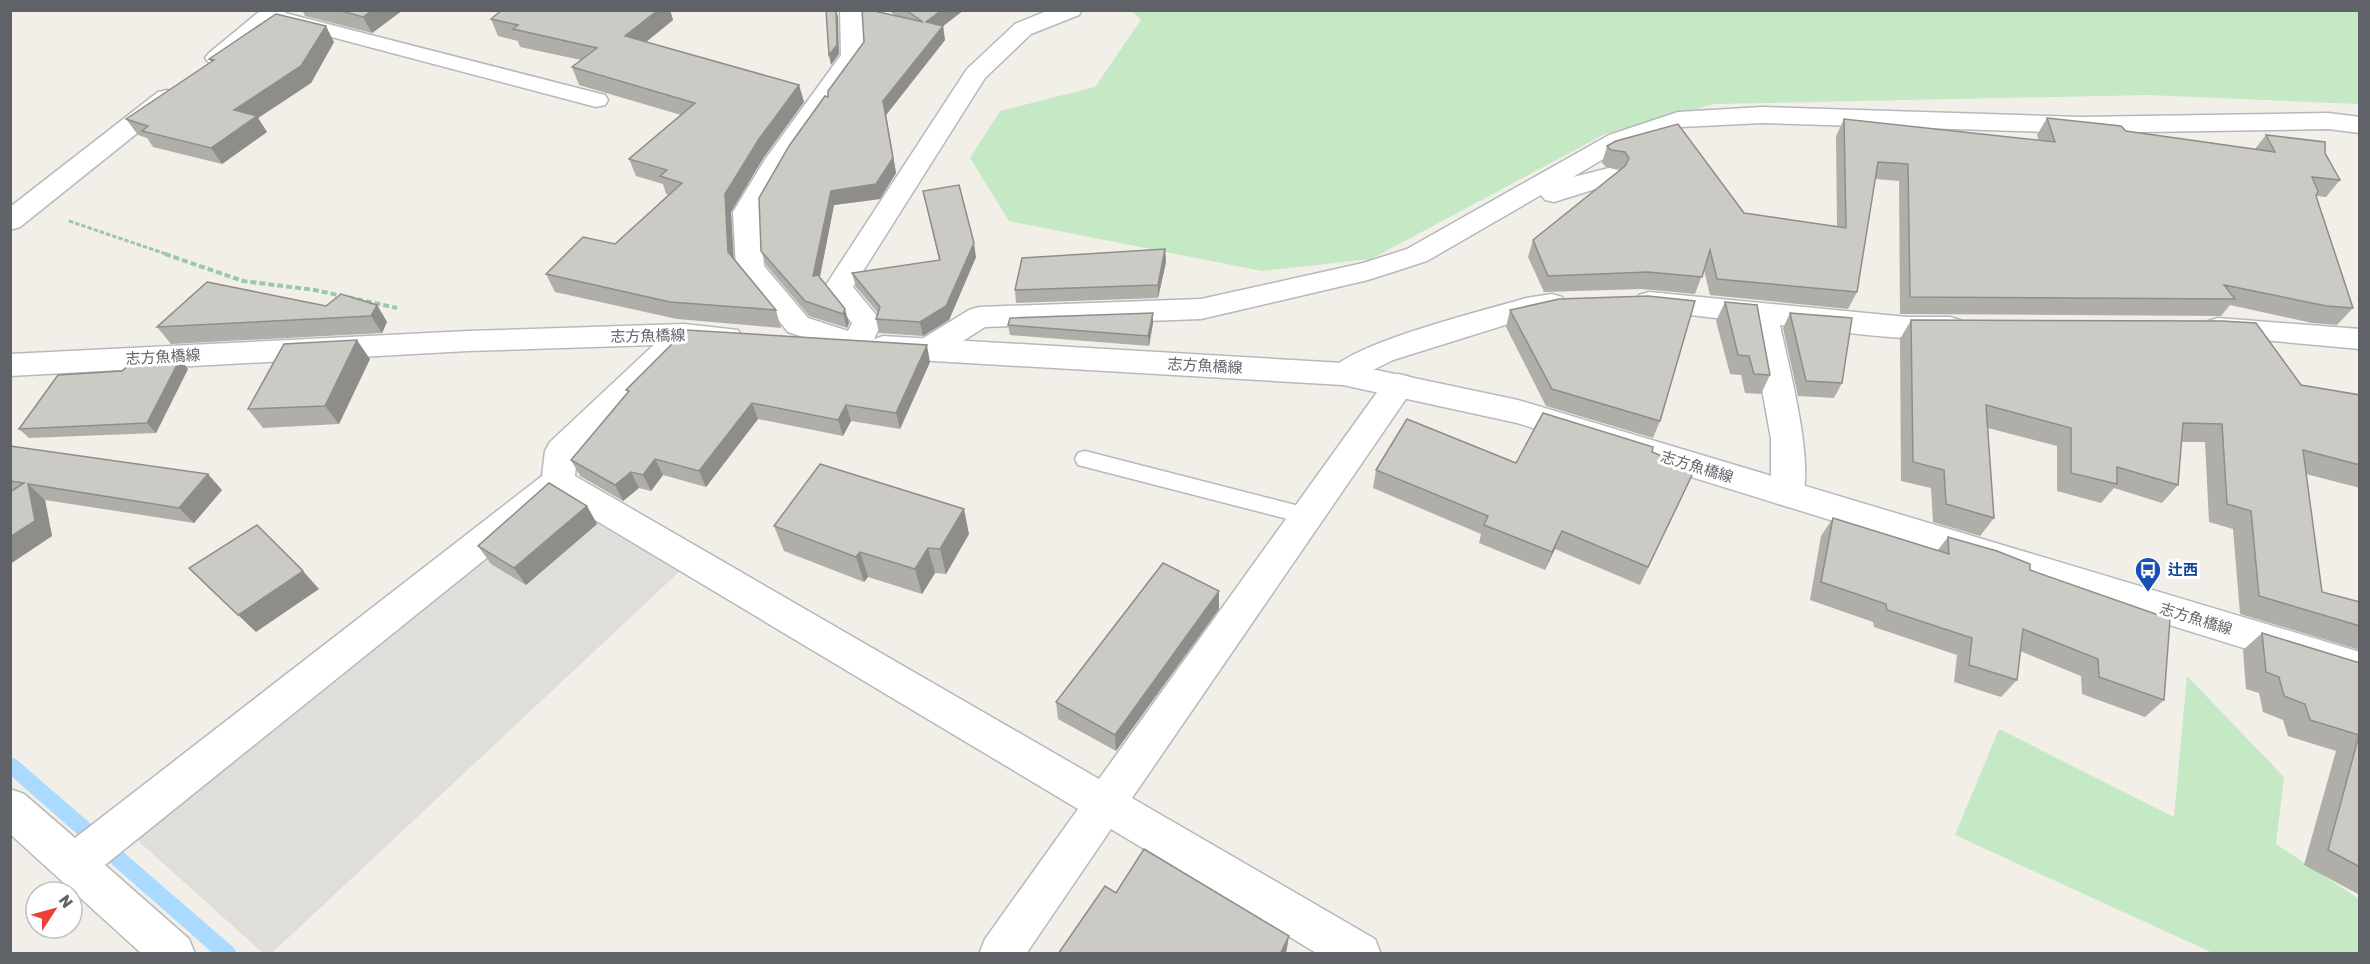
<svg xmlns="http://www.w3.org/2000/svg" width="2370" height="964" viewBox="0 0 2370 964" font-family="Rubik,'Noto Sans JP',sans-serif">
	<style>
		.industrial { fill: #e0deda }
		.green { fill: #c5e8c5 }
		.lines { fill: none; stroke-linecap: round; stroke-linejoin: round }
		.stream { fill: #aadaff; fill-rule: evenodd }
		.service-casing { stroke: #b5b8bc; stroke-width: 3 }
		.minor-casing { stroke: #b5b8bc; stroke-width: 3 }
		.secondary-casing { stroke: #b6babf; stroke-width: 3 }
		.path-far1 { stroke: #9cc7a9; stroke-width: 3; stroke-dasharray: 4.5 2; stroke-linecap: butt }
		.path { stroke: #9cc7a9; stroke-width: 4; stroke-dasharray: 6 3; stroke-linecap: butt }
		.service { fill: #fff; fill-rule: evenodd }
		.minor { fill: #fff; fill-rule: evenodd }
		.secondary { fill: #fff; fill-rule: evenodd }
		.wall { fill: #afaea9 }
		.shaded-wall { fill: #8f8d8a }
		.building { fill: #cccac5; stroke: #8f8d8a; stroke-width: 1.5 }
		.labels { text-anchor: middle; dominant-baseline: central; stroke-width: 6; stroke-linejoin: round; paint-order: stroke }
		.street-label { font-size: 15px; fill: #5f6368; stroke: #fff }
		.transit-label { font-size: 15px; font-weight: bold; fill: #164399; stroke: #fff; text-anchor: start }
	</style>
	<rect width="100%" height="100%" fill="#f1efe8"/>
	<polygon class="industrial" points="563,503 679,572 272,953 263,953 136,839 543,506"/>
	<g class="green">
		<polygon points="1132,11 2359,11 2359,104 2148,95 1714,104 1605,134 1371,259 1262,271 1009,221 970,158 1000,111 1095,87 1141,20"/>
		<polygon points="2187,676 2284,777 2276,844 2359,899 2359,953 2213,953 1955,835 1999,729 2174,817"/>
	</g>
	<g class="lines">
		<polygon class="stream" points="10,757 16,759 234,948 237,954 214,954 10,775"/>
		<g class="service-casing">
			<polygon id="service" points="1085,451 1307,508 1315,510 1318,516 1315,522 1307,524 1078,465 1075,459 1078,453"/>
		</g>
		<g class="minor-casing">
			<g id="minor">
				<polygon points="261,10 287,10 285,13 605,95 608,100 605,105 596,107 275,22 225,63 209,63 205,58 209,53"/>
				<polygon points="840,10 862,10 865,55 791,159 761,212 764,266 808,318 848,331 852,323 824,288 967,69 1015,24 1049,10 1082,10 1079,15 1031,34 985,78 853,287 882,322 868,352 857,355 788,332 736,268 733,212 766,158 841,55"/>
				<polygon points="167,90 176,92 179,97 176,102 20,227 10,230 10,207 158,92"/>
				<polygon points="1762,107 2080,117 2328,113 2360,117 2360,133 2328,129 2080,133 1762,123 1681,127 1627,145 1573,177 1609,168 1618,170 1622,176 1618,182 1554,202 1545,200 1541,195 1427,261 1368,280 1201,319 985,327 939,356 928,360 917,356 913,349 917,342 969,310 979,307 1201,299 1363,263 1407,249 1609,135 1678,112"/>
				<path d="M1649 292 1907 317H1950L1960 320 1965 327 1960 334C1919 346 1826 329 1780 325 1788 364 1817 470 1800 503L1788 507 1776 503 1771 494V439L1750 322 1639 309 1634 302 1639 295Z"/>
				<path d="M1552 294 1562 297 1567 304 1562 311 1537 315 1393 360 1343 385 1332 382 1328 374C1345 344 1487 310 1526 298Z"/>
				<polygon points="2218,318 2360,329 2360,349 2208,335 2203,328 2208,321"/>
				<polygon points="671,336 682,339 686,346 682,353 577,455 575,476 1099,779 1388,377 1399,374 1410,377 1414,385 1410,393 1132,798 1375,939 1381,954 1318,954 1111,829 1026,954 979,954 985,939 1078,809 560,499 105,865 189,939 195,954 142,954 10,834 10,789 24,794 75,838 542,476 545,451 550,442 660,339"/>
			</g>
		</g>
		<g class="secondary-casing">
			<g id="secondary">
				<polygon points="684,324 738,330 742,337 738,344 727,347 684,344 468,351 10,376 10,354 468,331"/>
				<polygon points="883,336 1343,363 1518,400 2360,652 2360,684 1517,423 1343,385 883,358 872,354 868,347 872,340"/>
			</g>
		</g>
		<polyline class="path-far1" points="69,221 169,255"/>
		<polyline class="path" points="165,254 243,281 315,290 397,308"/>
		<use href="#service" class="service"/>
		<use href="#minor" class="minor"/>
		<use href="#secondary" class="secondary"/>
	</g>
	<g class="wall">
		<polygon points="302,10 403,10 372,33 305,16"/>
		<polygon points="501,10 670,10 673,20 646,42 799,85 804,102 764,157 731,212 734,258 776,310 781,328 677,319 555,292 546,274 615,244 669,195 666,194 663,184 636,176 629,159 681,115 579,85 572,67 581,60 520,47 518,41 498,36 491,19"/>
		<polygon points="888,10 964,10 943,26 945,40 886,115 896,173 880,199 834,205 820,277 849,323 847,328 809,316 766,265 761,251 828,97 896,16"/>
		<polygon points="334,42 311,83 258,118 267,132 222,164 153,147 147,138 138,135 126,119 211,62 209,59"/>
		<polygon points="2047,118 2126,131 2255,149 2266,135 2325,153 2340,180 2326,197 2316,196 2353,308 2337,325 2312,323 2230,305 2221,316 1900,314 1899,181 1875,179 1857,292 1848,309 1710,295 1704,270 1695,294 1642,289 1544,292 1528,257 1533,240 1621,170 1620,169 1606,167 1602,163 1607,146 1616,141 1744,213 1837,226 1836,136 1844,119 2039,141 2037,135"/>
		<polygon points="923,191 976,257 949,320 923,336 879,333 876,319 878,313 856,287 852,273 939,260"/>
		<polygon points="1165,249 1166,262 1158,298 1016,303 1015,290"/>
		<polygon points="1725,302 1770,375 1761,394 1745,393 1741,375 1730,374 1716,321"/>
		<polygon points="377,305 387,322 382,333 171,344 157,327 326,306"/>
		<polygon points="1510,310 1660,421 1653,438 1546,406 1506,327"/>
		<polygon points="1790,313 1842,383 1834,398 1798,396 1783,328"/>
		<polygon points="1911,320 2301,385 2360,395 2360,488 2306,474 2322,592 2360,602 2360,650 2240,614 2233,529 2209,522 2205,442 2181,442 2178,485 2162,503 2114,488 2101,503 2057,491 2057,446 1988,428 1994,518 1980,536 1933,522 1931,488 1901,481 1900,339"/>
		<polygon points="1153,323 1149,346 1010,335 1008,325"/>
		<polygon points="370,359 339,424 263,428 248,409"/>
		<polygon points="930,362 900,429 851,421 843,436 758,419 706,487 663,475 651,491 639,488 623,501 580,476 571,460 628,392 626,390"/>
		<polygon points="188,369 156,433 29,438 19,429"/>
		<polygon points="10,446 222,490 194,523 45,500 52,536 10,564"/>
		<polygon points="1652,452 1695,469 1640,585 1555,549 1545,570 1479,543 1481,534 1373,488 1376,470 1516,463"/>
		<polygon points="587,506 597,524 526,585 491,564 478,546"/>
		<polygon points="1833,518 1937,551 1948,537 2030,570 2164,700 2145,717 2082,694 2081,676 2020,651 2017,680 2001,697 1954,682 1957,655 1874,627 1873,622 1810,600 1821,536"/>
		<polygon points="774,526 969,534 946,574 935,573 922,594 868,577 864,582 784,551"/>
		<polygon points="1219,591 1219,609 1116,751 1058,719 1056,702"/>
		<polygon points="2262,633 2360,663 2360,895 2304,865 2336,751 2288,736 2283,720 2263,712 2259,693 2246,689 2243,650"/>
	</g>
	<g class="shaded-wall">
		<polygon points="373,10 403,10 372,33 363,17"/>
		<polygon points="652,10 670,10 673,20 631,54 625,36"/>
		<polygon points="836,10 838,17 839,54 831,65 829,55"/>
		<polygon points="942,10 964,10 943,26 945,40 886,115 896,173 880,199 834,205 817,291 813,276 831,191 883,101 926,22"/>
		<polygon points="326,26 334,42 311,83 258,118 267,132 222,164 211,148 234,110"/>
		<polygon points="799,85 804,102 764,157 731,212 734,269 728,252 725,194 759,139"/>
		<polygon points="974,243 976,257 949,320 923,336 920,322"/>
		<polygon points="1165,249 1166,262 1158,298 1158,285"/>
		<polygon points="377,305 387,322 382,333 371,316"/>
		<polygon points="845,309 849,323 847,328 843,314"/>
		<polygon points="1153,313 1153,323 1149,346 1148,336"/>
		<polygon points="357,340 370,359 339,424 325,406"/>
		<polygon points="927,345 930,362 900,429 896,413"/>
		<polygon points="180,359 188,369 156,433 147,423"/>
		<polygon points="752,403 758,419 706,487 699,471"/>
		<polygon points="846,405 851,421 843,436 838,420"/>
		<polygon points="655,459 663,475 651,491 643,475"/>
		<polygon points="631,472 639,488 623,501 615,485"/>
		<polygon points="208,474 222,490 194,523 179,508"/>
		<polygon points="28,484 45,500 52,536 10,564 10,537"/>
		<polygon points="587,506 597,524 526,585 514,568"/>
		<polygon points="964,509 969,534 946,574 940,549"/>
		<polygon points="1562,531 1555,549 1545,570 1552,552"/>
		<polygon points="928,548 935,573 922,594 915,569"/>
		<polygon points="860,552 868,577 864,582 856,557"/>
		<polygon points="303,571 319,589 256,632 238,615"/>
		<polygon points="1219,591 1219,609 1116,751 1115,735"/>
		<polygon points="1289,936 1286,954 1280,954"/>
	</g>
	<g class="building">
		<polygon points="338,10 373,10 363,17"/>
		<polygon points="502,10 658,10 625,36 799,85 759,139 725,194 728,252 776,310 670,302 546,274 583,237 615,244 682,183 660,176 667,170 629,159 695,103 572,67 597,48 513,29 518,25 491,19"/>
		<polygon points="826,10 836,10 837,45 829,55"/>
		<polygon points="862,10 870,10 923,22 906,10 942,10 926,22 943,26 883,101 893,158 876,184 831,191 813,276 818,275 845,309 843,314 805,301 761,251 759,198 789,146 825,96 828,97 828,91 864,42"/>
		<polygon points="276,14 326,26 301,66 234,110 257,116 211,148 142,131 148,126 126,119 214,60 209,59"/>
		<polygon points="2047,118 2121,126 2126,131 2275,152 2266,135 2325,142 2325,153 2340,180 2312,177 2318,191 2316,196 2353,308 2327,306 2224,285 2235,299 1910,297 1908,164 1878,162 1857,292 1717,279 1710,250 1702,277 1648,272 1548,276 1533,240 1625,166 1629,158 1625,152 1611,150 1607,146 1616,141 1678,124 1744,213 1846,228 1844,119 2055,142"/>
		<polygon points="959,185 974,243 946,306 920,322 876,319 880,307 852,273 940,260 923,191"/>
		<polygon points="1165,249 1158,285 1015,290 1022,258"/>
		<polygon points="207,282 326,306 341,294 377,305 371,316 157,327"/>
		<polygon points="1648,296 1695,301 1660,421 1552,389 1510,310 1559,299"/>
		<polygon points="1725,302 1757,305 1770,375 1754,374 1749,356 1738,355"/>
		<polygon points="1153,313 1148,336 1008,325 1010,318"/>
		<polygon points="1790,313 1852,318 1842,383 1806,381"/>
		<polygon points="1911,320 2222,321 2256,323 2301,385 2360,395 2360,465 2303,450 2322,592 2360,602 2360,626 2259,596 2251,511 2227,504 2222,424 2183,423 2178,485 2117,467 2117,484 2071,473 2071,428 1986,405 1994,518 1946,504 1944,470 1913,462"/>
		<polygon points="686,330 927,345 896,413 846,405 838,420 752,403 699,471 655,459 643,475 631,472 615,485 571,460 629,391 626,390"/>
		<polygon points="357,340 325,406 248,409 284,344"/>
		<polygon points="180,359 147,423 19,429 58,375 122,371 133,361"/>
		<polygon points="1543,413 1653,447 1652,452 1695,469 1648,567 1562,531 1552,552 1484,525 1488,516 1376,470 1407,419 1516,463"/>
		<polygon points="10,446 208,474 179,508 28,484 35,521 10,537 10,492 24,483 10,481"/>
		<polygon points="820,464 964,509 940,549 928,548 915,569 860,552 856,557 774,526"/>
		<polygon points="549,483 587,506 514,568 478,546"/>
		<polygon points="1833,518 1949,554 1948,537 1997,551 2030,564 2030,570 2170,619 2164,700 2099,677 2098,659 2023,629 2017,680 1969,665 1972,638 1887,610 1886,604 1821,582"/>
		<polygon points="257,525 303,571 238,615 189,568"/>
		<polygon points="1163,563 1219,591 1115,735 1056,702"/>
		<polygon points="2262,633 2360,663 2360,867 2328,850 2359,735 2310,720 2305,704 2284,696 2279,677 2266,672"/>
		<polygon points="1144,849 1289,936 1280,954 1058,954 1105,886 1116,893"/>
	</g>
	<defs>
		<g id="bus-pin" transform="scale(1.35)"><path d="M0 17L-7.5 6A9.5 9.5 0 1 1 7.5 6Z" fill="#1a4fb4" stroke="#fff"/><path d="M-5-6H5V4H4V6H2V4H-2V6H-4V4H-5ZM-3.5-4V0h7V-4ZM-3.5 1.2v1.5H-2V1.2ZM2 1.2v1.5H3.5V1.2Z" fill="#fff"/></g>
	</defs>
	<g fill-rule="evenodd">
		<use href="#bus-pin" x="2148" y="570"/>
	</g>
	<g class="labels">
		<g class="street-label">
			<text transform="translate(648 336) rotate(-1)">志方魚橋線</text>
			<text transform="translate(163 357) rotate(-3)">志方魚橋線</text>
			<text transform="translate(1205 366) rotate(3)">志方魚橋線</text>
			<text transform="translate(1697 467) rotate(17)">志方魚橋線</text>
			<text transform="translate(2196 619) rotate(17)">志方魚橋線</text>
		</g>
		<g class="transit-label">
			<text x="2168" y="570">辻西</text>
		</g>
	</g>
	<rect width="2370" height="964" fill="none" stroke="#5f6368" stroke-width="24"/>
	<g transform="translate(54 910) rotate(54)"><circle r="28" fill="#ffffff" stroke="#bfc1c3" stroke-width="1.5"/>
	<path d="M0-4.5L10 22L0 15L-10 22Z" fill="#ea4335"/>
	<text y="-9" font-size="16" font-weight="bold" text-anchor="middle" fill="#5f6368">N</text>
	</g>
</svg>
